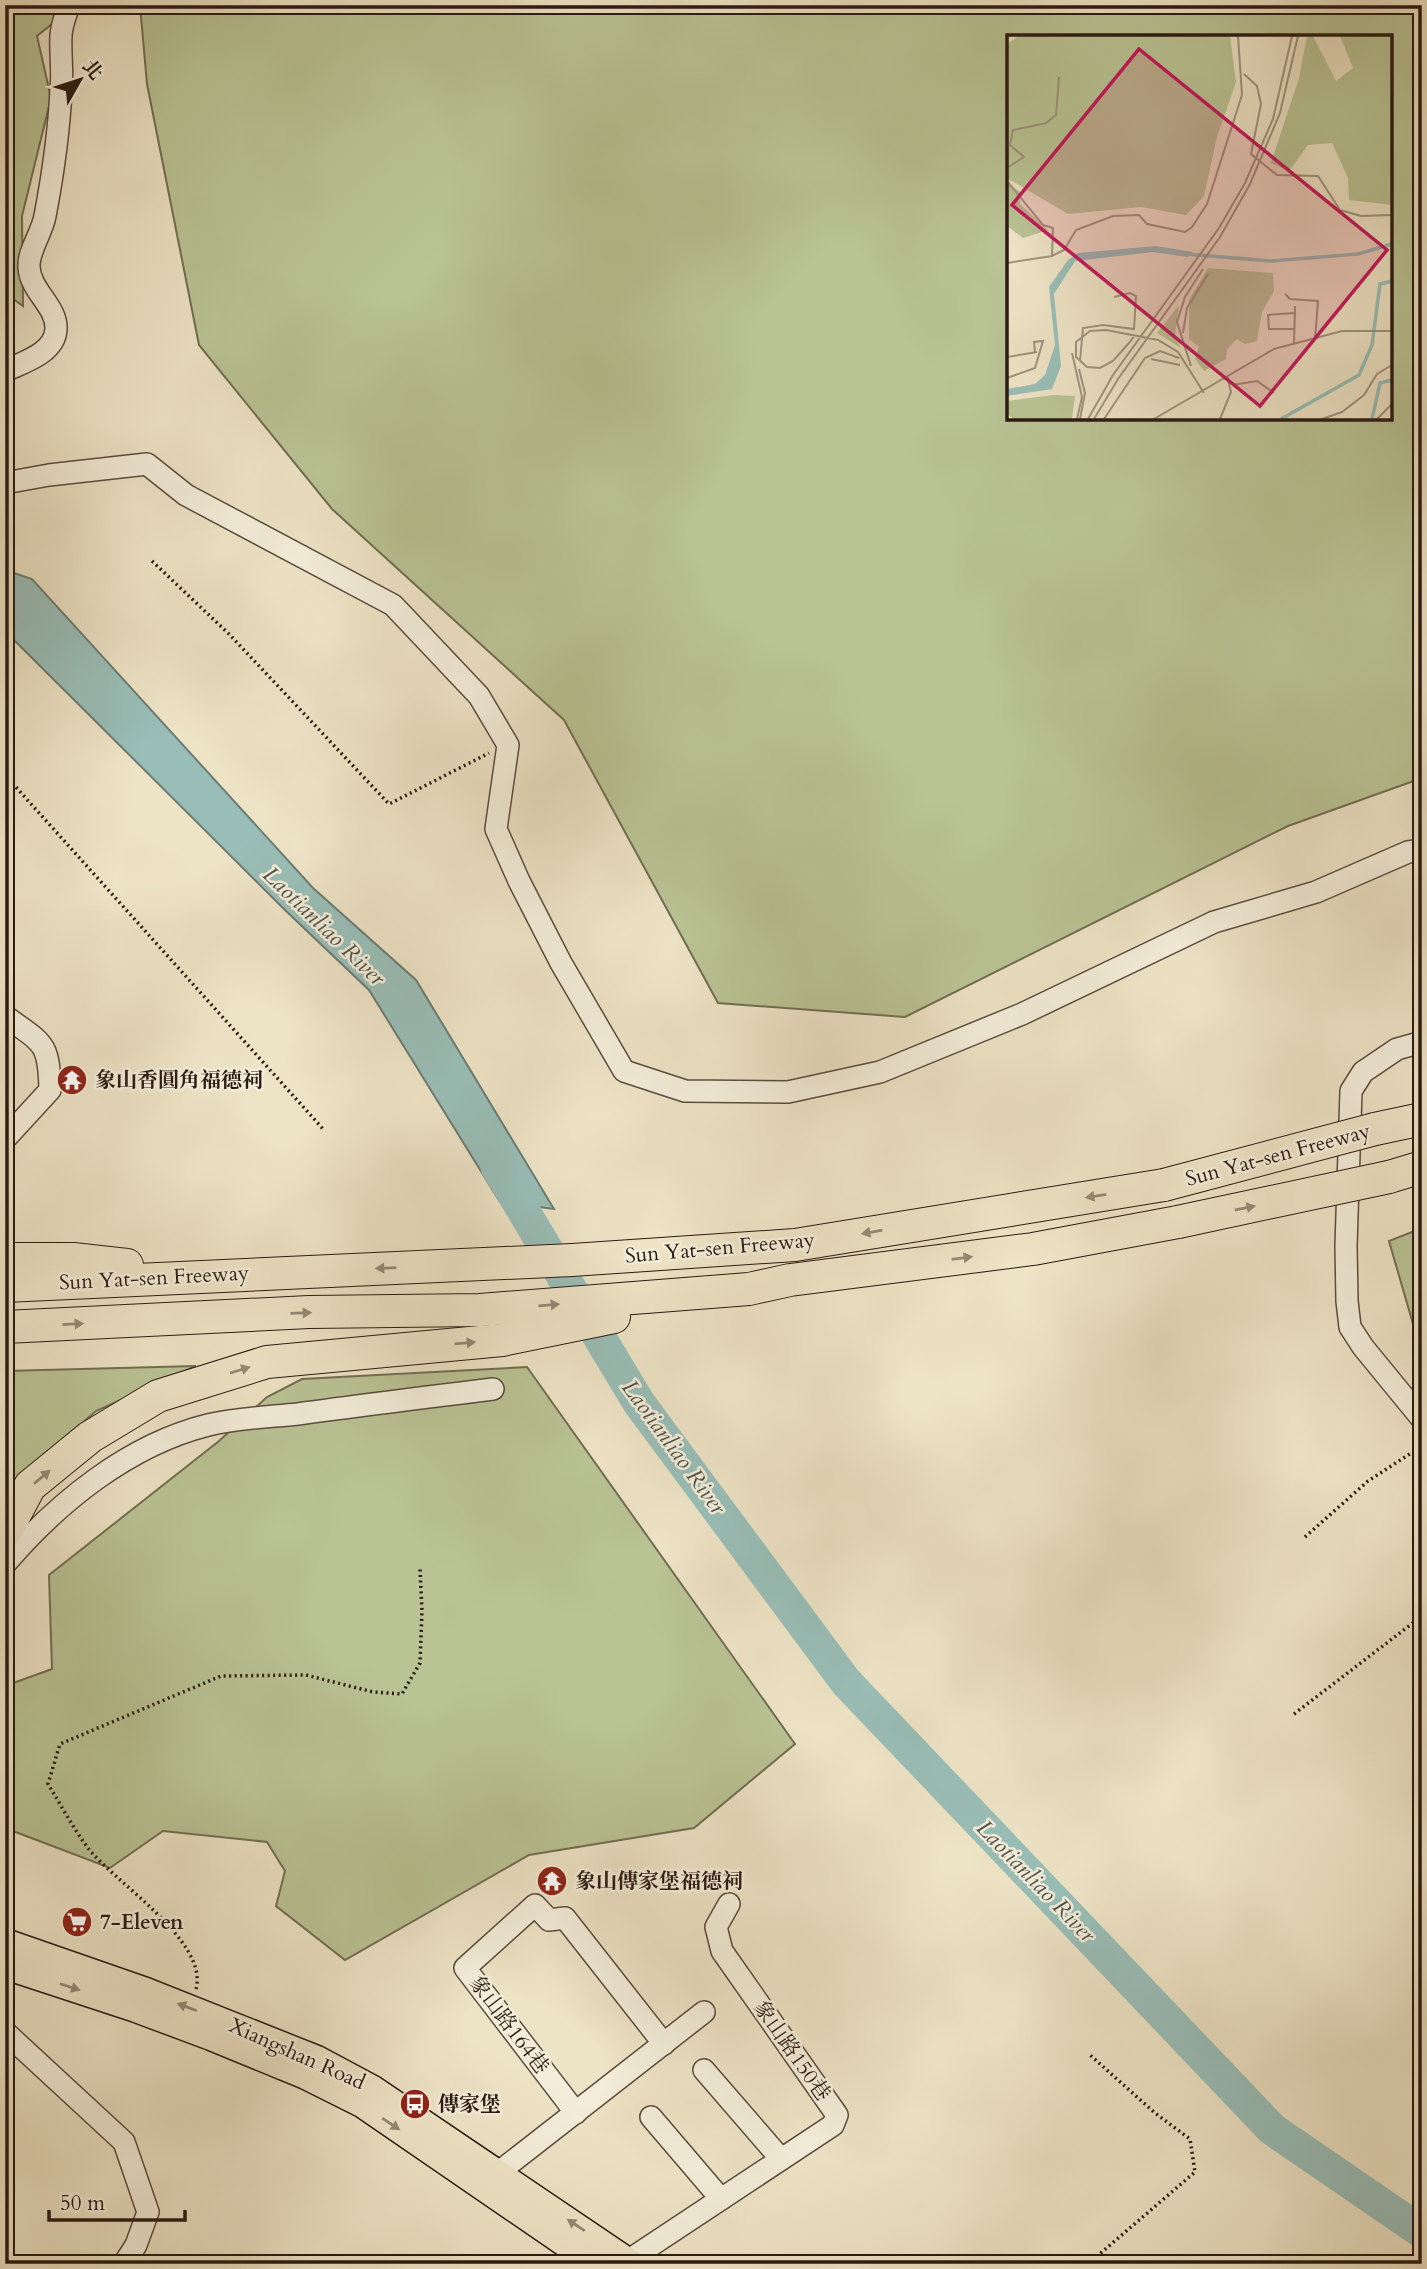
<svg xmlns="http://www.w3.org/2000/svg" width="1427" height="2269" viewBox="0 0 1427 2269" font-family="Cardo,'Noto Serif TC',serif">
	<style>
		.green { fill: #b9c394; stroke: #726e53; stroke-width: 2; fill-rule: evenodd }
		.water { fill: #99beb7; stroke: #6d7c75; stroke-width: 2 }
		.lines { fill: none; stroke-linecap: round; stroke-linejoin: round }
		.river { stroke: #99beb7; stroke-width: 33 }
		.minor-casing { stroke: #5b4c3f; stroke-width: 24 }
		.major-casing { stroke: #2a1a12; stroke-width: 29 }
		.highway-casing { stroke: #2a1a12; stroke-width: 34 }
		.path { stroke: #2a1a12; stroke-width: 3.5; stroke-dasharray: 2 3.5; stroke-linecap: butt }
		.minor { stroke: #f3edd9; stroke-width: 21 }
		.major { stroke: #ede3c5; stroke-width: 26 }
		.highway { stroke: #ede3c5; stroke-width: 32 }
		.highway-bridge-casing { stroke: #2a1a12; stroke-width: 34; stroke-linecap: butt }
		.highway-bridge { stroke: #ede3c5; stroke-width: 32 }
		.oneway { fill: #958974 }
		.labels { text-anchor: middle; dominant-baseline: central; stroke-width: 5; stroke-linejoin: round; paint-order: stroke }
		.poi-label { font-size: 21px; font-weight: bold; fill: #2a1a12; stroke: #f3edd9; text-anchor: start }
		.street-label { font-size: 21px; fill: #2a1a12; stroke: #f3edd9 }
		.water-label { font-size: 23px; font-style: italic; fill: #51534c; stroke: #f3edd9 }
		.inset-river { fill: none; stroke: #99beb7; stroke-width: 3.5 }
		.inset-road { fill: none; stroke: #9f937d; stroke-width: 2 }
		.view { fill: #c2185b; fill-opacity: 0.15; stroke: #c2185b; stroke-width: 3.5 }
		.inset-edge { fill: none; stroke: #2a1a12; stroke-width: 3.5 }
	</style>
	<rect width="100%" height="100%" fill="#ede3c5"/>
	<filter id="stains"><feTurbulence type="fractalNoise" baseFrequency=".00286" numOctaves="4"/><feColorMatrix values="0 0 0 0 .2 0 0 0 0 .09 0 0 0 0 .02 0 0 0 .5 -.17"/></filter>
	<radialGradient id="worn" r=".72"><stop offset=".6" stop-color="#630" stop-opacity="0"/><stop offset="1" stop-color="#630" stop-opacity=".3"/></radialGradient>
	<g class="green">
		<polygon points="5,5 76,5 37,36 51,98 22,216 23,306 5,293"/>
		<path d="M140 5H1422V778L1288 826 905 1017 718 1003 564 720 332 509 199 345 147 84ZM1009 37H1390V418H1009Z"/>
		<polygon points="1422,1228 1422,1355 1389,1241"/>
		<polygon points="196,1366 96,1411 5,1490 5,1371"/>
		<polygon points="527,1367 795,1744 694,1828 529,1855 345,1960 276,1906 285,1871 267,1842 163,1831 110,1868 5,1828 5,1686 52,1669 49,1575 219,1441 267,1397 302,1379"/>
	</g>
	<polygon class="water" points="5,570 32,579 313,888 416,980 554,1209 500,1202 369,990 286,911 5,631"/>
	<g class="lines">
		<polyline class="river" points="497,1167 639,1403 846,1682 1272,2129 1422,2232"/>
		<g class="minor-casing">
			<g id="minor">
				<path d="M5 371C24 362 55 353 56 329 57 306 30 291 29 267 28 251 42 233 45 216 53 174 59 133 61 89 63 72 60 54 61 36 61 26 66 15 69 5"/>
				<polyline points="5,483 49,475 147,464 186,495 393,605 479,696 508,745 496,829 519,881 561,963 624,1071 685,1091 788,1092 880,1072 1022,1014 1214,922 1316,892 1408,852 1422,850"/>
				<path d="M5 1016C43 1044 49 1041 50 1090L5 1139"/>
				<polyline points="1422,1042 1397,1049 1363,1072 1351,1091 1346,1246 1347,1301 1350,1327 1363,1347 1422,1419"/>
				<path d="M5 1564C57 1503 128 1445 208 1425 237 1418 268 1417 298 1414 363 1405 428 1397 493 1389"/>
				<polyline points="5,2032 124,2142 148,2212 136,2245 124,2264"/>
				<polyline points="704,2070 781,2159"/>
				<polyline points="576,2113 465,1968 535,1905 549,1920 565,1918 664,2044"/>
				<polyline points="651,2117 721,2199"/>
				<polyline points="489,2183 499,2172 704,2012"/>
				<polyline points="623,2264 833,2125 837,2115 722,1951 716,1927 729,1904"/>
			</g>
		</g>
		<g class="major-casing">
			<g id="major">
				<polyline points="5,1942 146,1991 317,2059 373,2089 632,2264"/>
				<polyline points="5,1966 136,2009 211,2037 306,2076 362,2104 595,2264"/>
			</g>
		</g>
		<g class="highway-casing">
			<g id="highway">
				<polyline points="1375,1129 1422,1119"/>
				<polyline points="1389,1177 1422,1167"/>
				<polyline points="5,1259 73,1259 127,1265"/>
				<polyline points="5,1286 572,1260 795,1245 1164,1185"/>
				<polyline points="5,1327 309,1312 480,1310 749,1289 790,1280 1033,1249 1178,1222"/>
				<polyline points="5,1533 30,1486 90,1437 158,1396 267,1362 502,1340 614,1317"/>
			</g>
		</g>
		<g class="path">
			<polyline points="152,561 229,634 389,804 489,753"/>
			<polyline points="5,775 324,1130"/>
			<polyline points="1305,1537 1368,1481 1422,1446"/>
			<polyline points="1294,1714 1422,1616"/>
			<path d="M196 1989C209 1941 114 1882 88 1848 73 1828 61 1805 48 1784L60 1744 221 1676 306 1675 373 1692 402 1694 420 1663 422 1611 420 1569"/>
			<polyline points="1088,2264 1195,2172 1190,2139 1155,2113 1090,2055"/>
		</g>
		<use href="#minor" class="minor"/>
		<use href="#major" class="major"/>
		<use href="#highway" class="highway"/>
		<g class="highway-bridge-casing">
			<g id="highway-bridge">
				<polyline points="1164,1185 1375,1129"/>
				<polyline points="1178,1222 1389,1177"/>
			</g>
		</g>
		<use href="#highway-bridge" class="highway-bridge"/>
	</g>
	<defs><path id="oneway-solid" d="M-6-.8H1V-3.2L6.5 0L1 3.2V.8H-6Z" transform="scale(1.75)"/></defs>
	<g class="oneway">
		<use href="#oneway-solid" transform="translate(1096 1196) rotate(171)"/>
		<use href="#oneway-solid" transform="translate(1245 1208) rotate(-12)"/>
		<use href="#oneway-solid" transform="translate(872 1232) rotate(170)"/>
		<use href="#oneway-solid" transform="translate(962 1258) rotate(-7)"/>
		<use href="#oneway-solid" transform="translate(386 1268) rotate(178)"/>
		<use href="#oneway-solid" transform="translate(549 1305) rotate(-5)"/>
		<use href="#oneway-solid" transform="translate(301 1313) rotate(-2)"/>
		<use href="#oneway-solid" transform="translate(73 1324) rotate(-3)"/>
		<use href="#oneway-solid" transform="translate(465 1343) rotate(-5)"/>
		<use href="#oneway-solid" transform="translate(240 1370) rotate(-17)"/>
		<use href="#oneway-solid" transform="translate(42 1477) rotate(-40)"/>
		<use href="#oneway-solid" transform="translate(70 1987) rotate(18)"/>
		<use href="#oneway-solid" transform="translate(187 2007) rotate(-159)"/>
		<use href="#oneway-solid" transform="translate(391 2124) rotate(34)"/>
		<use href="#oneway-solid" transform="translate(576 2225) rotate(-146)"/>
	</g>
	<defs>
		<g id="temple-disc" transform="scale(1.575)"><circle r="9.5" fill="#8f2418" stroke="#f3edd9"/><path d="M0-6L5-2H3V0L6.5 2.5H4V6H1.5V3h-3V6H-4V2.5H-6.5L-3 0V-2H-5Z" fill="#fff"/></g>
		<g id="supermarket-disc" transform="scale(1.575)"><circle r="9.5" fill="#8f2418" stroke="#f3edd9"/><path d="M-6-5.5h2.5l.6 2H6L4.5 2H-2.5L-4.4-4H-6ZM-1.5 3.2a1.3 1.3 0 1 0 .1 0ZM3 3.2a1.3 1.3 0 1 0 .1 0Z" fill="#fff"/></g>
		<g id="bus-disc" transform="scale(1.575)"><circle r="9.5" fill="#8f2418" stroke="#f3edd9"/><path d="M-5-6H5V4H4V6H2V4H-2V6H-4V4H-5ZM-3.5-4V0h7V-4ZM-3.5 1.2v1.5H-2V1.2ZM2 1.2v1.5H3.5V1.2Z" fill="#fff"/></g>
	</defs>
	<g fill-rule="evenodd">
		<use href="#temple-disc" x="72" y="1080"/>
		<use href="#temple-disc" x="552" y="1881"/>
		<use href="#supermarket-disc" x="77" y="1922"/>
		<use href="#bus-disc" x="415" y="2104"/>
	</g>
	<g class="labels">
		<g class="poi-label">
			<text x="95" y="1080">象山香圓角福德祠</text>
			<text x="575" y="1881">象山傳家堡福德祠</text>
			<text x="100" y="1922">7-Eleven</text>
			<text x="438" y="2104">傳家堡</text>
		</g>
		<g class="street-label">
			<text transform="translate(1278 1155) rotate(-15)">Sun Yat-sen Freeway</text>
			<text transform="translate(720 1248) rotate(-5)">Sun Yat-sen Freeway</text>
			<text transform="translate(154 1278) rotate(-3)">Sun Yat-sen Freeway</text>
			<text transform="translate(509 2025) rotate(53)">象山路164巷</text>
			<text transform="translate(792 2051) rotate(55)">象山路150巷</text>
			<text transform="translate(297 2054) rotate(24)">Xiangshan Road</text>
		</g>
		<g class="water-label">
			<text transform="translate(324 926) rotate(44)">Laotianliao River</text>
			<text transform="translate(674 1447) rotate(54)">Laotianliao River</text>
			<text transform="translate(1036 1881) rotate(46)">Laotianliao River</text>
		</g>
	</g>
	<g transform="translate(1007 35)">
		<rect width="385" height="385" fill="#ede3c5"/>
		<path d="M12 1H223L229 47 210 102 197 161 179 180 134 172 61 179 0 143V9ZM300 1H306L329 46 346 33 333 1H385V170L342 165 341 143 325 108 301 110 282 136 264 128 292 43ZM0 147 13 157V169L41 195 16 203 0 191ZM201 233 266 238 267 256 255 277 250 306 238 309 230 304 220 314 219 324 197 336 188 324 192 312 182 304V265ZM172 270 168 301 174 313 150 298ZM46 360 68 361 65 384H7L0 379V366Z" fill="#b9c394"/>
		<path d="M149 211 186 217 181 222 146 217 68 226 47 259 54 331 45 354 0 361V354L28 349 38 340 48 310 42 252 61 225 71 218Z" fill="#99beb7"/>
		<path class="inset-river" d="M178 219 264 226 351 219 385 209M274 384 352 340 365 310 373 249 385 246M365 384 373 348 385 345"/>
		<path class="inset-road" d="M237 39 250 51 254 69 244 119 270 140 311 141 333 175 354 181 385 180M0 133 17 122 3 110 6 95 39 88 49 80 52 42M0 146 36 190 46 193 45 221M0 228 45 221 57 215 69 195 106 181 132 180 140 189 178 197 185 192 200 169 235 60 231 1M278 259 283 264 311 266 308 304M287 294H262L261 280 288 278M176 298 180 273 201 239M128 300 122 308 106 326 93 333 80 332 69 322V307L83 296 99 295 151 305 171 317 197 358M287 310 288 271M65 318 75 362 70 384M0 322 30 317M144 324 173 330M73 326 76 293 96 290 127 294 129 261 123 258 107 262M184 331 170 287 178 262 196 234M72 334 78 358 73 384M0 343 28 333 36 306 27 307 28 317M225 350 250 346 267 358M81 384 106 340 212 193 238 148 266 84 285 1M87 384 111 344 213 202 243 149 273 78 291 1M97 384 138 323 153 316 172 323M147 384 267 314 335 296H385M213 384 224 357 220 341M315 384 335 377 357 360 370 339 385 330M370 384 385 369"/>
		<path class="view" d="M132 14 380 215 253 371 5 170Z"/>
		<rect width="385" height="385" class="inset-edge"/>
	</g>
	<rect width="1427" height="2269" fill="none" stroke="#ede3c5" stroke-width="28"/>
	<rect x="7" y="7" width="1413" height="2255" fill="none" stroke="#2a1a12" stroke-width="3.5"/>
	<rect x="14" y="14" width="1399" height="2241" fill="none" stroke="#2a1a12" stroke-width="2"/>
	<g transform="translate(80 80) rotate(51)" stroke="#f3edd9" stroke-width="5" paint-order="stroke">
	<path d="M0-5L12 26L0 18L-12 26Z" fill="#2a1a12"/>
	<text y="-10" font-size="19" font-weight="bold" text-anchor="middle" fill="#2a1a12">北</text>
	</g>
	<path d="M49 2210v10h136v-10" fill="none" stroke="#2a1a12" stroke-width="3.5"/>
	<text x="60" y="2210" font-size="21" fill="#2a1a12" stroke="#f3edd9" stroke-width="5" paint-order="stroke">50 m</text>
	<rect width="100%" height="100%" filter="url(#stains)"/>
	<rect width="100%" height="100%" fill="url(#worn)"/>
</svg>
